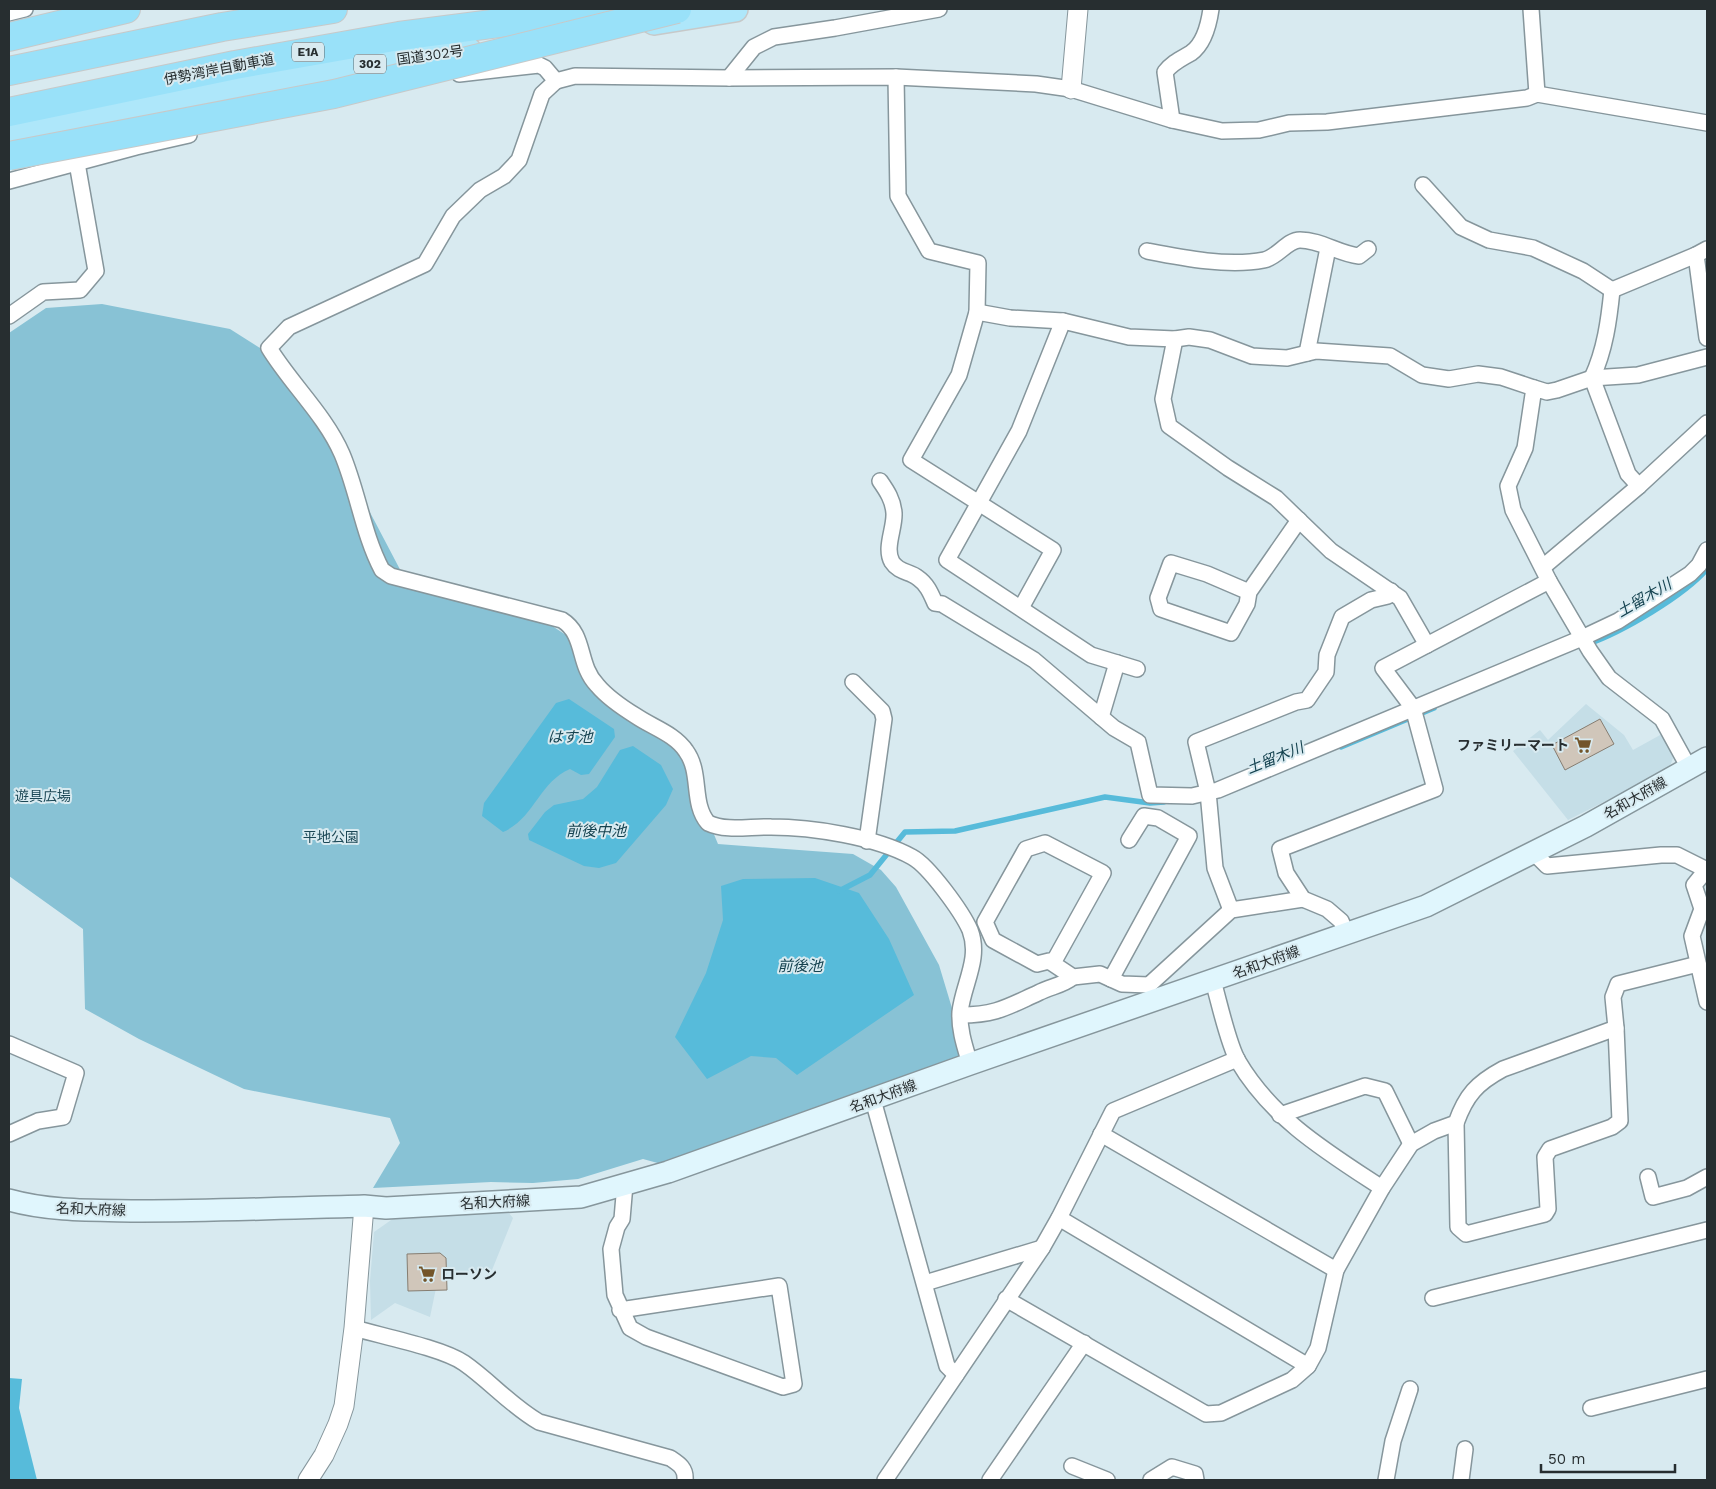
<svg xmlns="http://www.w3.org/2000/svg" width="1716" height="1489" viewBox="0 0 1716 1489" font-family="'Work Sans','Noto Sans JP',sans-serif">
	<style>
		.built { fill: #c5dee7 }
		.green { fill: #88c2d5 }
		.water { fill: #57bbda }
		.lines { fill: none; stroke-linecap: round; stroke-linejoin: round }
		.stream { stroke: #57bbda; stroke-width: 5.5 }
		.building { fill: #d0c6ba; stroke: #867d71 }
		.minor-casing { stroke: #86969c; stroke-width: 18 }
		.tertiary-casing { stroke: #86969c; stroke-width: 21 }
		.secondary-casing { stroke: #86969c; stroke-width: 24 }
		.trunk-casing { stroke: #c7c9c9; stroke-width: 28 }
		.motorway-casing { stroke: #c7c9c9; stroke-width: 30 }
		.minor { stroke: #fff; stroke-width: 15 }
		.tertiary { stroke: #fff; stroke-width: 19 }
		.secondary { stroke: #e0f6fd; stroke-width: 21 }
		.trunk { stroke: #aee7fa; stroke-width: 25 }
		.motorway { stroke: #99e1f9; stroke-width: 28 }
		.motorway-bridge-casing { stroke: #c7c9c9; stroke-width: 30; stroke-linecap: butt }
		.motorway-bridge { stroke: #99e1f9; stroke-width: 28 }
		.labels { text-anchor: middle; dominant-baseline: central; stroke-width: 4; stroke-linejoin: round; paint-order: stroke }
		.shield { fill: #d8eaf0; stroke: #5c666a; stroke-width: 1 }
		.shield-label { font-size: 12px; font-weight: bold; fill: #272e30 }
		.street-label { font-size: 14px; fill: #272e30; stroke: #d8eaf0 }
		.poi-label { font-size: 14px; font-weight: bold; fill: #272e30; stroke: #d8eaf0; text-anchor: end }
		.park-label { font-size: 14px; fill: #1c4856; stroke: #d8eaf0 }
		.water-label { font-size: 15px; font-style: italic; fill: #15424f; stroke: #d8eaf0 }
	</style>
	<rect width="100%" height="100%" fill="#d8eaf0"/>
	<g class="built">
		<polygon points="1586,704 1624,735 1633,750 1662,734 1673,758 1669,769 1568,820 1513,751 1540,730 1548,740"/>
		<polygon points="508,1212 513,1218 492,1270 439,1274 430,1317 395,1303 371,1320 370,1281 374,1232 394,1218"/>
	</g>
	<polygon class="green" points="102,304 230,329 271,355 322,421 405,579 534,614 572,639 602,684 676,744 718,844 853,854 881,870 896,887 939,965 967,1058 665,1165 643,1159 578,1179 533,1183 491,1182 373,1188 400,1143 390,1118 244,1089 139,1039 85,1009 83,929 9,876 9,333 46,308"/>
	<g class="water">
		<path d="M569 699 614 729 615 737 589 774 581 775 570 769C539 782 534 819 503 832L482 816 484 803 556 703Z"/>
		<polygon points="633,746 661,765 673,789 666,805 616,863 599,868 584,866 529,840 528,834 545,812 554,805 583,799 597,787 620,750"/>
		<polygon points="815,878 859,893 889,939 914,995 797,1075 776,1058 751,1056 707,1079 675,1037 706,973 723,920 721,886 743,879"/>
		<polygon points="9,1378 22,1379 19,1408 37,1480 9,1480"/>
	</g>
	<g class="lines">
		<g class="stream">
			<path d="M1588 644C1622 632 1684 596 1707 569"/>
			<polyline points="1341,747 1434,708"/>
			<polyline points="839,891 870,875 905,832 955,831 1105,797 1150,803 1164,802"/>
		</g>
	</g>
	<g class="building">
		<polygon points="1600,719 1614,744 1565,770 1552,745"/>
		<polygon points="440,1253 446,1258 447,1290 408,1291 407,1254"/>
	</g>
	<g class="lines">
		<g class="minor-casing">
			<g id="minor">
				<polyline points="1531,9 1537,94"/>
				<polyline points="9,13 25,9"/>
				<polyline points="459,74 539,65 545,68 556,81 575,76 729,78 896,77 1036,84 1071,89 1172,120 1222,131 1259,130 1289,123 1327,122 1527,98 1537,94 1707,123"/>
				<polyline points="896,77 898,196 929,251 978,263 977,312 959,375 911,460 1053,550 1021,608"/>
				<polyline points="729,78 754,47 774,37 835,28 939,9"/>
				<path d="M556 81 542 94 519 160 504 176 480 190 453 216 425 264 289 327 269 348C291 384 325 415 342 454 358 492 363 534 382 570L391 576 562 620C586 635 577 664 597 685 607 697 623 708 636 716 652 727 675 734 686 751 702 773 691 803 708 823 727 832 751 826 771 827 812 827 876 837 912 857 929 866 962 912 970 930 981 959 963 984 960 1012 959 1030 965 1047 970 1064"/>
				<path d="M1172 120 1165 72C1173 62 1181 59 1191 53 1204 44 1209 23 1211 9"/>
				<polyline points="9,181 136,147 189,135"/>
				<polyline points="1423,185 1461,227 1489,240 1533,248 1583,271 1612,290 1696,255"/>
				<polyline points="1707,249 1696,255 1707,338"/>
				<path d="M1147 251C1183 258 1228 267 1264 260 1278 257 1287 240 1300 240 1321 240 1339 254 1359 256L1368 249"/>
				<path d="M1612 290C1609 320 1605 350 1592 378L1628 474 1639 486"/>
				<polyline points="977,312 1010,318 1063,321 1129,337 1175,339 1189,337 1210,340 1252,356 1287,358 1316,351 1390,356 1422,375 1449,379 1478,374 1501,377 1534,388"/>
				<polyline points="9,316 43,292 80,290 96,271 77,163"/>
				<polyline points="1063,321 1019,431 947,560 1091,655 1137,669"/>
				<polyline points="1175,339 1163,399 1169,426 1228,468 1276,498 1331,551 1400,598 1427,645"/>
				<polyline points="1307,353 1328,248"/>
				<path d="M880 481C887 491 893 500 894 513 895 528 884 548 892 562 899 573 910 571 918 578 927 584 931 594 935 603L942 604 1034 660 1114 728 1138 742 1150 795 1192 796 1218 790 1582 638 1618 621 1690 574 1699 565 1707 550"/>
				<polyline points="1543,567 1639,486 1707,423"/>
				<polyline points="1249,592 1207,574 1171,563 1158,598 1161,609 1231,633 1247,604 1249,592 1299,520"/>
				<polyline points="853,682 882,711 884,719 867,841"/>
				<polyline points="1101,717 1117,663"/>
				<polyline points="1689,768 1662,719 1609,678 1590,651 1549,581 1513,510 1508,486 1525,448 1534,388 1547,392 1557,390 1592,378 1638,375 1707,357"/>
				<polyline points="1534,853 1547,866 1661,855 1677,855 1707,870"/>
				<polyline points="1707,869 1694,885 1702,909 1692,936 1707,1002"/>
				<polyline points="1231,910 1215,868 1208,792 1196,742 1296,702 1307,700 1326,672 1327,655 1342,617 1371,600 1388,596 1391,591"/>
				<polyline points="1346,933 1341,921 1327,909 1303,899 1286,873 1280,849 1435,789 1413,708 1383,668 1549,581"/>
				<polyline points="1053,963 1103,873 1045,843 1026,849 985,922 993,940 1037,964 1049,961 1073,977 1100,974 1122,984 1149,985 1231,910 1303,899"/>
				<polyline points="1111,979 1189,836 1158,818 1144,816 1129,840"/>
				<path d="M1213 981C1219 1001 1228 1044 1238 1061 1272 1119 1327 1152 1382 1188"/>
				<path d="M961 1015C996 1015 1007 1007 1038 993 1051 986 1062 986 1073 977"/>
				<polyline points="9,1044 76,1073 63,1117 38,1121 9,1134"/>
				<polyline points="873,1100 947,1366 956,1375"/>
				<polyline points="1280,1115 1365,1086 1385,1091 1411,1144"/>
				<polyline points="1456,1123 1458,1227 1466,1234 1545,1214 1548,1209 1545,1157 1550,1149 1612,1127 1620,1121 1616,1028"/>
				<polyline points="1101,1134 1336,1270"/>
				<polyline points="1648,1177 1653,1197 1687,1188 1707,1177"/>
				<polyline points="1059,1218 1308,1366"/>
				<polyline points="925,1283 1042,1248"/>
				<polyline points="1433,1298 1707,1230"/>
				<path d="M1006 1299 1206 1414 1221 1413 1292 1380 1308 1366 1318 1348 1336 1270 1382 1188 1411 1144 1434 1131 1456 1123C1466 1095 1477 1083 1503 1069L1616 1028 1613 997 1618 984 1698 964"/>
				<polyline points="620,1310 779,1286 794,1384 783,1387 646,1337 630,1328 615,1295 611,1249 617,1227 622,1219 625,1184"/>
				<path d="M354 1328C381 1336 442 1348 464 1363 490 1381 511 1406 539 1422L670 1458C679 1464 686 1468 685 1480"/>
				<polyline points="1591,1408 1707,1379"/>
				<polyline points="1072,1466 1107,1480"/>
				<polyline points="885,1480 1042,1248 1059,1218 1113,1111 1237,1059"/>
				<polyline points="990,1480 1084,1343"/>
				<polyline points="1151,1480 1172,1467 1195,1474 1196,1480"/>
				<polyline points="1386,1480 1393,1441 1410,1389"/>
				<polyline points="1461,1480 1465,1449"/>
			</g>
		</g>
		<g class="tertiary-casing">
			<g id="tertiary">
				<polyline points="1071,89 1078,9"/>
				<polyline points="308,1480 324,1455 338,1424 344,1406 354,1328 364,1206"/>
			</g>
		</g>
		<g class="secondary-casing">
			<path id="secondary" d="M9 1200C52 1212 97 1210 141 1211 215 1211 290 1208 364 1206L386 1208 581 1197 668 1172 970 1064 1426 906 1586 826 1707 758"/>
		</g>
		<g class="trunk-casing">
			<g id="trunk">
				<polyline points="654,22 735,9"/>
				<polyline points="9,138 188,95 358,65 468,50"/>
			</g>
		</g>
		<g class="motorway-casing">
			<g id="motorway">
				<polyline points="9,37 126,9"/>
				<polyline points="9,71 222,27 333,9"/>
				<polyline points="9,112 235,65 399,36 609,9"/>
			</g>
		</g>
		<use href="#minor" class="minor"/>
		<use href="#tertiary" class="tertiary"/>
		<use href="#secondary" class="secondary"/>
		<use href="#trunk" class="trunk"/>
		<use href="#motorway" class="motorway"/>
		<g class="motorway-bridge-casing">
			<polyline id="motorway-bridge" points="9,156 334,94 677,9"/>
		</g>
		<use href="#motorway-bridge" class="motorway-bridge"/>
	</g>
	<defs>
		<g id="supermarket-bare" transform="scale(1.35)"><path d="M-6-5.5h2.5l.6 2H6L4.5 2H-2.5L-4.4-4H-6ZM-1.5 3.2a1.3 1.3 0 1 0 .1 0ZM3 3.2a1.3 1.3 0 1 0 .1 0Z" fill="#73552a" stroke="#d8eaf0" stroke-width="2.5" paint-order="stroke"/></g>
	</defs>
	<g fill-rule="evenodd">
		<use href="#supermarket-bare" x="1583" y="745"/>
		<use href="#supermarket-bare" x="427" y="1274"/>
	</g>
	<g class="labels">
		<g class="shield">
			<rect x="292" y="42.5" width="32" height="19" rx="4"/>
			<rect x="354" y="54.5" width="32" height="19" rx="4"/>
		</g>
		<g class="shield-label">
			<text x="308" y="52">E1A</text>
			<text x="370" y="64">302</text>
		</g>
		<g class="street-label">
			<text transform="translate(430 55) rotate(-8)">国道302号</text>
			<text transform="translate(219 69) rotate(-11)">伊勢湾岸自動車道</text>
			<text transform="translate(1635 798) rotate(-30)">名和大府線</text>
			<text transform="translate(1266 962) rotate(-20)">名和大府線</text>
			<text transform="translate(883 1096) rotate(-20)">名和大府線</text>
			<text transform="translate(495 1202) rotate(-3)">名和大府線</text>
			<text transform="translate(91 1209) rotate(2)">名和大府線</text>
		</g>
		<g class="poi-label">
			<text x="1569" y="745">ファミリーマート</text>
			<text x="441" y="1274" text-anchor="start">ローソン</text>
		</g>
		<g class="park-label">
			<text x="43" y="796">遊具広場</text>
			<text x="331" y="837">平地公園</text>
		</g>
		<g class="water-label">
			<text transform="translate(1644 598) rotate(-30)">土留木川</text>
			<text x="570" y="737">はす池</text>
			<text transform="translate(1275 758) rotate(-22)">土留木川</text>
			<text x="596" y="831">前後中池</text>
			<text x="800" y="966">前後池</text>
		</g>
	</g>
	<rect width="1716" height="1489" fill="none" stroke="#272e30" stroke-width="20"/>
	<path d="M1541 1464v8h134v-8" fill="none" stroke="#272e30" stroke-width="2.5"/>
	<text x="1548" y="1464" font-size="15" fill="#272e30" stroke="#d8eaf0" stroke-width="4" paint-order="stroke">50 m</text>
</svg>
